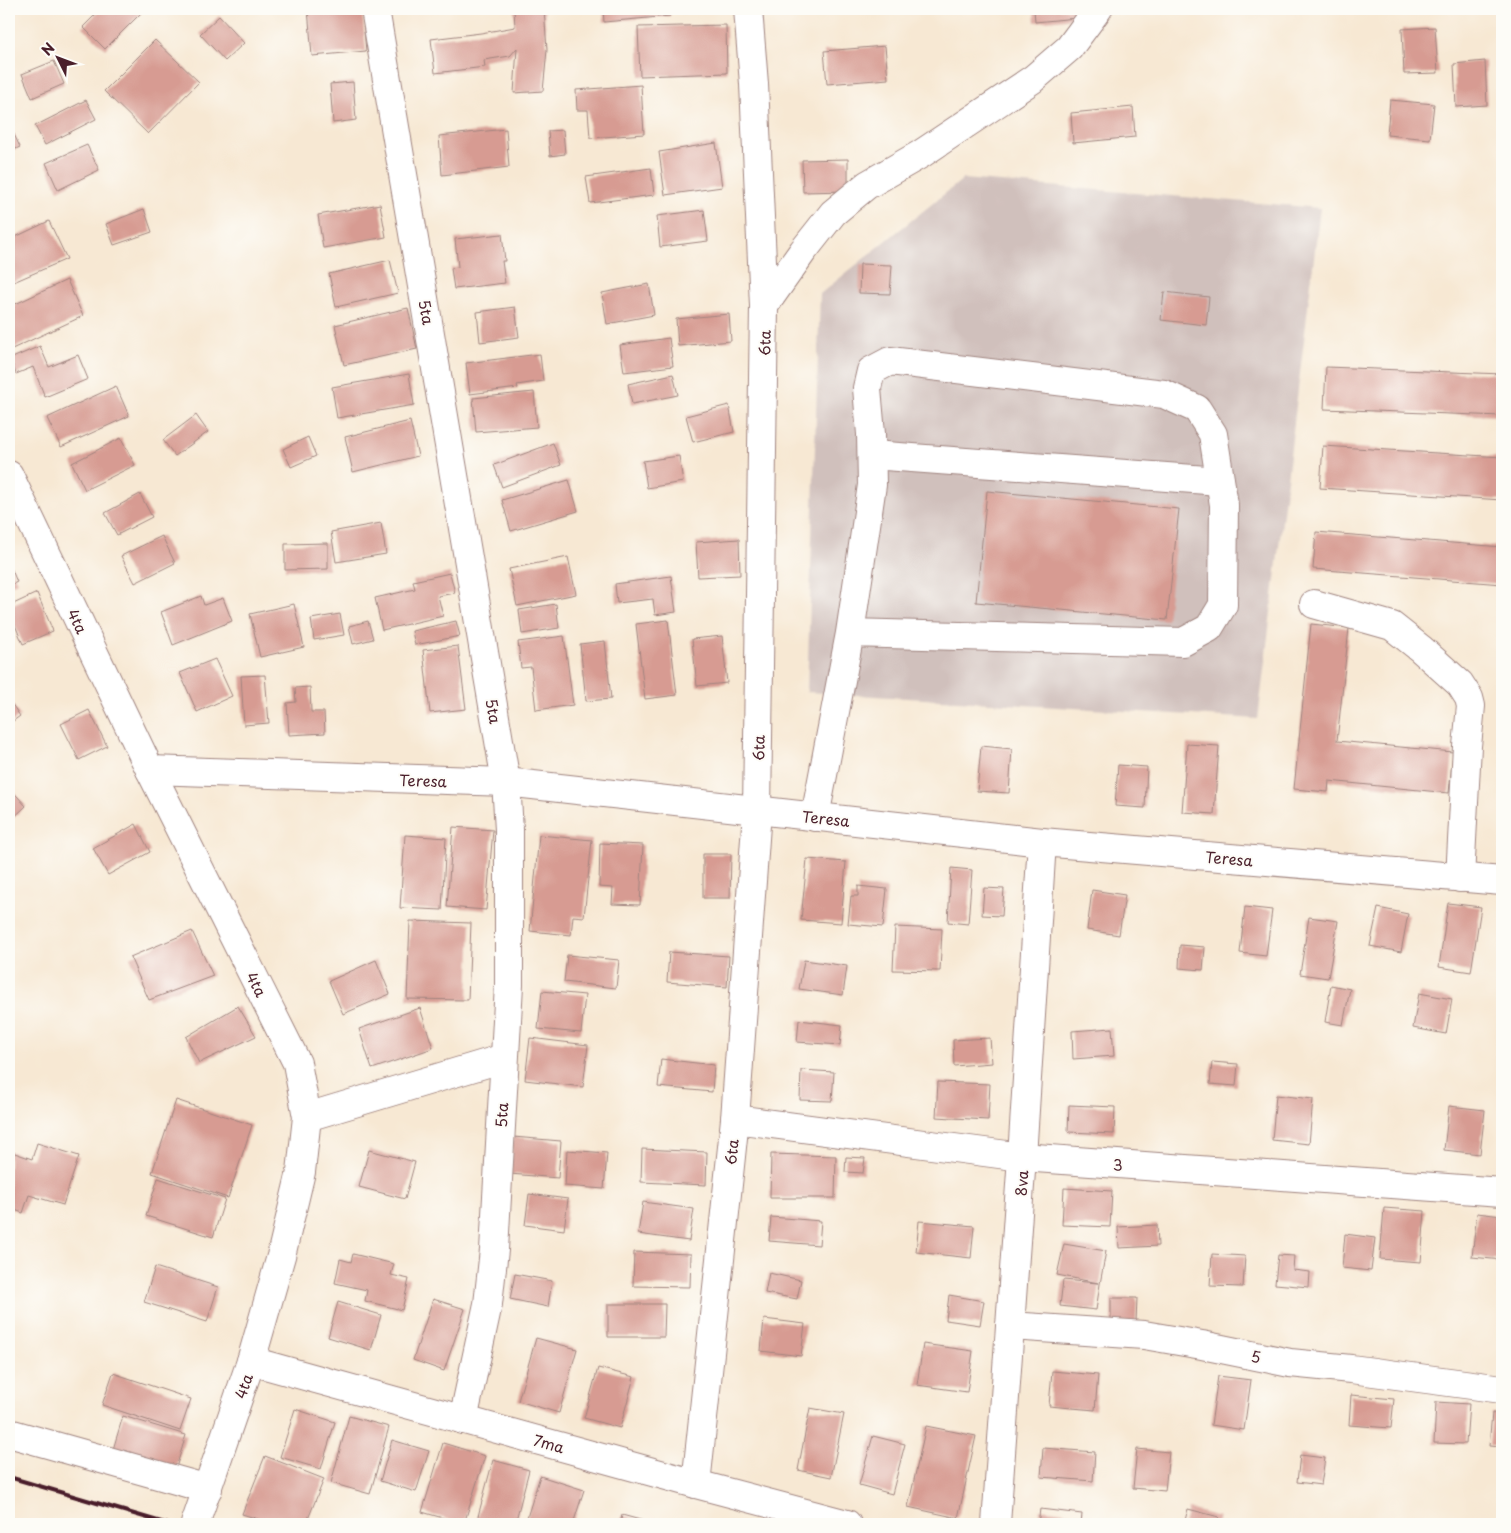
<svg xmlns="http://www.w3.org/2000/svg" width="1511" height="1533" viewBox="0 0 1511 1533" font-family="'Playpen Sans',sans-serif">
	<style>
		.industrial { fill: #d0c0bc }
		.building { fill: #d79b92 }
		.lines { fill: none; stroke-linecap: round; stroke-linejoin: round }
		.minor-casing { stroke: #a0847f; stroke-width: 30 }
		.minor { stroke: #fff; stroke-width: 28 }
		.rail { stroke: #4a1f2b; stroke-width: 4 }
		.labels { text-anchor: middle; dominant-baseline: central; stroke-width: 4; stroke-linejoin: round; paint-order: stroke }
		.street-label { font-size: 15px; fill: #4a1f2b; stroke: #fdfcf7 }
	</style>
	<rect width="100%" height="100%" fill="#fdfcf7"/>
	<filter id="ink" filterUnits="userSpaceOnUse"><feTurbulence type="fractalNoise" baseFrequency=".02" numOctaves="2"/><feDisplacementMap in="SourceGraphic" scale="10" xChannelSelector="R" yChannelSelector="G"/><feConvolveMatrix kernelMatrix="1 2 1 2 8 2 1 2 1" color-interpolation-filters="sRGB"/></filter>
	<filter id="wash" filterUnits="userSpaceOnUse"><feTurbulence type="fractalNoise" baseFrequency=".0096" numOctaves="4" result="noise"/><feDisplacementMap in="SourceGraphic" scale="20" xChannelSelector="R" yChannelSelector="G"/><feGaussianBlur stdDeviation="1.12" result="paint"/><feColorMatrix in="noise" values="0 0 0 0 0 0 0 0 0 0 0 0 0 0 0 0 0 1.4 0 .05"/><feComposite in="paint" operator="in"/></filter>
	<g filter="url(#wash)">
		<rect width="100%" height="100%" fill="#f7e8d3"/>
		<polygon class="industrial" points="963,179 1320,208 1258,719 807,692 820,294"/>
		<g id="blocks">
			<g class="building">
				<polygon points="101,9 145,9 105,49 83,27"/>
				<polygon points="308,9 362,9 366,51 312,56"/>
				<polygon points="514,9 544,9 547,50 543,91 514,93 517,48 510,56 484,60 485,67 435,73 431,39 481,33 515,27"/>
				<polygon points="603,9 669,9 670,16 604,22"/>
				<polygon points="1034,9 1086,9 1087,17 1035,22"/>
				<polygon points="219,16 244,43 225,61 200,34"/>
				<polygon points="726,25 727,73 640,76 638,27"/>
				<polygon points="1435,27 1438,73 1404,74 1402,29"/>
				<polygon points="155,40 199,82 148,134 104,91"/>
				<polygon points="885,46 888,79 827,84 824,51"/>
				<polygon points="54,61 64,84 32,98 22,74"/>
				<polygon points="1485,61 1487,105 1456,107 1454,64"/>
				<polygon points="353,82 356,120 333,123 330,84"/>
				<polygon points="641,85 644,134 590,138 588,110 577,110 576,90"/>
				<polygon points="86,100 96,119 45,145 35,126"/>
				<polygon points="1390,100 1434,104 1430,139 1387,135"/>
				<polygon points="1133,107 1135,137 1073,143 1071,113"/>
				<polygon points="9,124 20,147 9,152"/>
				<polygon points="506,129 509,167 442,175 439,136"/>
				<polygon points="563,130 565,154 550,156 548,131"/>
				<polygon points="716,143 722,187 665,195 659,152"/>
				<polygon points="87,145 99,170 58,190 46,163"/>
				<polygon points="848,159 848,191 803,192 802,160"/>
				<polygon points="651,168 654,195 590,203 586,177"/>
				<polygon points="380,204 386,237 323,248 318,215"/>
				<polygon points="144,209 152,232 114,245 106,224"/>
				<polygon points="704,210 708,241 660,247 657,216"/>
				<polygon points="49,221 67,259 9,284 9,240"/>
				<polygon points="502,234 505,261 502,261 505,283 454,289 451,268 458,267 455,239"/>
				<polygon points="390,260 398,293 336,307 329,274"/>
				<polygon points="860,264 892,265 890,294 859,293"/>
				<polygon points="67,280 83,316 12,349 9,341 9,307"/>
				<polygon points="649,284 654,315 607,324 602,293"/>
				<polygon points="1164,292 1209,297 1206,325 1161,320"/>
				<polygon points="515,307 519,337 480,342 477,312"/>
				<polygon points="408,308 417,349 344,365 335,325"/>
				<polygon points="729,314 731,341 678,346 676,319"/>
				<polygon points="669,338 673,366 624,372 620,345"/>
				<polygon points="40,346 49,367 78,355 88,379 45,397 33,367 16,374 10,359"/>
				<polygon points="540,354 543,381 517,385 518,388 470,394 466,363"/>
				<polygon points="1326,367 1502,374 1502,416 1324,409"/>
				<polygon points="409,374 414,405 337,418 332,387"/>
				<polygon points="673,374 678,395 632,404 628,384"/>
				<polygon points="116,386 129,416 61,447 47,418"/>
				<polygon points="534,392 537,427 476,432 473,398"/>
				<polygon points="729,405 734,432 693,442 686,416"/>
				<polygon points="196,415 208,432 175,456 163,440"/>
				<polygon points="410,421 418,456 353,472 345,437"/>
				<polygon points="308,437 316,456 291,467 283,449"/>
				<polygon points="121,438 135,465 85,490 72,463"/>
				<polygon points="553,443 561,465 502,487 494,465"/>
				<polygon points="1323,446 1502,457 1502,500 1320,488"/>
				<polygon points="679,456 683,482 647,488 643,461"/>
				<polygon points="569,480 578,511 511,531 502,500"/>
				<polygon points="987,491 1179,509 1167,620 976,602"/>
				<polygon points="140,494 152,517 117,535 105,513"/>
				<polygon points="381,523 386,554 336,562 331,532"/>
				<polygon points="1316,532 1502,547 1502,584 1313,569"/>
				<polygon points="162,536 175,563 135,583 121,556"/>
				<polygon points="739,539 740,575 698,577 696,542"/>
				<polygon points="328,543 328,569 285,570 285,544"/>
				<polygon points="568,557 576,594 517,606 509,569"/>
				<polygon points="9,563 17,582 9,586"/>
				<polygon points="450,573 455,593 438,596 443,616 382,630 375,598 415,589 413,581"/>
				<polygon points="671,576 676,612 655,615 653,599 617,603 615,584"/>
				<polygon points="37,593 53,631 23,644 9,611 9,606"/>
				<polygon points="201,596 204,605 223,598 232,621 173,645 161,612"/>
				<polygon points="294,604 304,647 260,657 250,614"/>
				<polygon points="556,604 559,628 522,634 519,610"/>
				<polygon points="340,614 344,635 314,640 311,619"/>
				<polygon points="668,620 677,695 645,699 636,624"/>
				<polygon points="368,621 373,639 353,644 349,626"/>
				<polygon points="456,621 460,636 415,645 412,631"/>
				<polygon points="1311,624 1349,628 1337,741 1453,752 1449,793 1329,781 1328,792 1294,789"/>
				<polygon points="564,636 573,705 536,710 531,667 521,668 518,642"/>
				<polygon points="722,636 727,683 697,686 692,639"/>
				<polygon points="605,641 611,699 586,701 580,644"/>
				<polygon points="458,646 466,709 430,713 423,650"/>
				<polygon points="215,659 232,696 197,712 180,673"/>
				<polygon points="265,675 269,723 244,725 241,676"/>
				<polygon points="310,687 311,712 324,712 325,733 289,735 287,703 296,702 295,688"/>
				<polygon points="9,700 20,716 9,724"/>
				<polygon points="89,710 107,746 79,760 61,724"/>
				<polygon points="1187,744 1219,746 1214,814 1182,812"/>
				<polygon points="981,746 1012,749 1009,793 977,791"/>
				<polygon points="1118,765 1147,767 1145,808 1115,806"/>
				<polygon points="9,787 26,806 9,822"/>
				<polygon points="136,824 150,852 108,875 93,848"/>
				<polygon points="453,827 493,830 486,910 447,907"/>
				<polygon points="405,835 446,838 442,910 400,908"/>
				<polygon points="539,835 592,840 584,917 573,916 571,935 530,931"/>
				<polygon points="600,843 643,845 640,905 612,904 613,888 599,887"/>
				<polygon points="703,854 731,854 730,898 703,898"/>
				<polygon points="807,859 846,862 841,923 801,920"/>
				<polygon points="951,868 972,870 968,924 948,922"/>
				<polygon points="858,886 887,889 883,927 848,924 851,896 858,896"/>
				<polygon points="984,888 1004,889 1002,916 982,915"/>
				<polygon points="1092,890 1125,895 1119,935 1087,930"/>
				<polygon points="1448,903 1481,907 1471,972 1439,967"/>
				<polygon points="1245,907 1272,910 1266,956 1240,953"/>
				<polygon points="1378,908 1408,914 1401,952 1370,946"/>
				<polygon points="1309,917 1338,921 1328,978 1300,974"/>
				<polygon points="410,921 471,923 468,1000 407,999"/>
				<polygon points="895,927 942,929 940,971 893,970"/>
				<polygon points="192,931 213,976 149,1000 130,957"/>
				<polygon points="1180,945 1205,947 1203,970 1179,968"/>
				<polygon points="669,952 729,956 727,987 667,982"/>
				<polygon points="567,955 619,960 616,988 564,982"/>
				<polygon points="376,960 390,994 343,1014 329,981"/>
				<polygon points="804,960 847,966 843,995 799,989"/>
				<polygon points="1331,985 1350,989 1343,1025 1325,1022"/>
				<polygon points="542,991 585,995 581,1033 538,1029"/>
				<polygon points="1419,993 1452,999 1446,1034 1413,1028"/>
				<polygon points="238,1006 256,1036 199,1063 186,1037"/>
				<polygon points="420,1008 433,1048 372,1069 359,1029"/>
				<polygon points="799,1020 842,1025 840,1045 797,1042"/>
				<polygon points="1112,1028 1114,1056 1073,1059 1072,1031"/>
				<polygon points="530,1038 588,1045 583,1087 525,1080"/>
				<polygon points="990,1038 992,1063 954,1066 953,1040"/>
				<polygon points="661,1059 714,1065 712,1092 658,1087"/>
				<polygon points="1212,1062 1238,1064 1236,1086 1210,1084"/>
				<polygon points="801,1070 834,1072 832,1101 800,1100"/>
				<polygon points="938,1082 990,1084 988,1120 936,1117"/>
				<polygon points="1276,1095 1313,1099 1309,1144 1272,1140"/>
				<polygon points="176,1100 252,1125 228,1198 152,1173"/>
				<polygon points="1069,1105 1115,1107 1114,1134 1068,1132"/>
				<polygon points="1449,1106 1485,1110 1480,1154 1444,1150"/>
				<polygon points="513,1137 561,1141 558,1178 510,1174"/>
				<polygon points="37,1143 79,1156 63,1205 29,1195 23,1213 9,1208 9,1151 32,1159"/>
				<polygon points="642,1149 707,1152 706,1185 641,1182"/>
				<polygon points="369,1150 415,1162 405,1199 359,1187"/>
				<polygon points="567,1150 607,1153 604,1189 565,1186"/>
				<polygon points="771,1154 836,1156 835,1198 770,1198"/>
				<polygon points="846,1157 865,1158 863,1173 845,1172"/>
				<polygon points="158,1178 225,1199 213,1237 146,1216"/>
				<polygon points="1064,1188 1112,1191 1110,1227 1062,1225"/>
				<polygon points="529,1194 568,1199 564,1230 525,1225"/>
				<polygon points="643,1202 694,1209 689,1241 638,1234"/>
				<polygon points="1384,1208 1425,1211 1421,1262 1380,1259"/>
				<polygon points="1477,1213 1502,1216 1502,1260 1472,1257"/>
				<polygon points="771,1217 821,1221 819,1245 769,1241"/>
				<polygon points="919,1221 974,1226 971,1258 916,1252"/>
				<polygon points="1157,1225 1158,1246 1119,1248 1118,1227"/>
				<polygon points="1345,1234 1375,1238 1371,1271 1342,1268"/>
				<polygon points="1064,1244 1106,1251 1100,1284 1096,1310 1060,1306 1063,1280 1098,1283 1057,1275"/>
				<polygon points="634,1252 691,1254 690,1287 633,1286"/>
				<polygon points="353,1254 394,1264 391,1275 409,1279 402,1310 365,1301 367,1290 335,1283 340,1259 351,1262"/>
				<polygon points="1212,1254 1245,1256 1243,1287 1210,1286"/>
				<polygon points="1278,1255 1294,1256 1293,1270 1310,1272 1309,1287 1275,1284"/>
				<polygon points="155,1267 218,1287 207,1322 144,1302"/>
				<polygon points="769,1273 801,1280 797,1299 765,1293"/>
				<polygon points="515,1274 552,1281 548,1307 510,1299"/>
				<polygon points="949,1295 984,1301 980,1325 946,1320"/>
				<polygon points="1111,1298 1137,1298 1136,1322 1111,1322"/>
				<polygon points="433,1299 465,1309 444,1371 413,1360"/>
				<polygon points="338,1302 381,1315 371,1350 328,1337"/>
				<polygon points="608,1304 665,1304 664,1337 608,1337"/>
				<polygon points="764,1319 805,1324 801,1356 761,1351"/>
				<polygon points="536,1338 577,1349 559,1413 518,1401"/>
				<polygon points="923,1344 973,1351 967,1392 917,1385"/>
				<polygon points="598,1368 634,1377 620,1428 584,1418"/>
				<polygon points="1052,1371 1098,1375 1095,1410 1049,1406"/>
				<polygon points="113,1373 191,1399 180,1431 102,1405"/>
				<polygon points="1218,1376 1251,1380 1244,1430 1211,1425"/>
				<polygon points="1351,1395 1394,1399 1391,1428 1349,1425"/>
				<polygon points="1436,1402 1469,1404 1466,1444 1434,1443"/>
				<polygon points="810,1408 844,1414 831,1477 798,1470"/>
				<polygon points="295,1409 335,1422 321,1469 280,1457"/>
				<polygon points="1492,1413 1502,1414 1502,1447 1489,1446"/>
				<polygon points="123,1416 186,1435 175,1471 112,1453"/>
				<polygon points="349,1416 389,1427 370,1494 331,1483"/>
				<polygon points="926,1426 976,1436 958,1518 908,1507"/>
				<polygon points="873,1436 905,1444 892,1494 859,1485"/>
				<polygon points="392,1440 429,1451 416,1492 380,1481"/>
				<polygon points="443,1443 485,1456 464,1524 422,1512"/>
				<polygon points="1043,1448 1095,1452 1093,1481 1041,1477"/>
				<polygon points="1137,1449 1169,1452 1165,1491 1133,1488"/>
				<polygon points="1300,1455 1325,1458 1321,1485 1297,1482"/>
				<polygon points="265,1456 324,1479 306,1524 274,1524 242,1514"/>
				<polygon points="493,1460 529,1470 515,1524 491,1524 477,1520"/>
				<polygon points="540,1476 584,1490 573,1524 525,1524"/>
				<polygon points="1040,1509 1082,1514 1081,1524 1038,1524"/>
				<polygon points="1188,1509 1219,1517 1217,1524 1184,1524"/>
				<polygon points="622,1515 655,1524 620,1524"/>
			</g>
		</g>
	</g>
	<g filter="url(#ink)">
		<use href="#blocks" fill-opacity="0" stroke="#a0847f" stroke-width="1"/>
		<g class="lines">
			<g class="minor-casing">
				<g id="minor">
					<polyline points="375,9 506,782 509,830 509,985 494,1250 488,1304 463,1420"/>
					<polyline points="764,306 803,251 833,213 867,185 921,154 1033,79 1069,48 1098,9"/>
					<polyline points="872,455 1220,481"/>
					<polyline points="9,475 150,770 297,1063 307,1117 301,1172 281,1256 251,1361 195,1524"/>
					<polyline points="1314,604 1392,626 1421,649 1460,684 1469,698 1471,706 1467,746 1460,878"/>
					<polyline points="150,770 506,782 1042,842 1502,881"/>
					<polyline points="815,817 850,633 872,485 871,434 867,388 871,371 890,361 1164,394 1197,409 1213,434 1224,505 1223,605 1209,628 1183,642 850,633"/>
					<polyline points="307,1117 504,1058"/>
					<polyline points="735,1119 1022,1157 1502,1192"/>
					<polyline points="1010,1326 1144,1335 1202,1345 1290,1363 1351,1369 1502,1389"/>
					<polyline points="251,1361 696,1484 847,1524"/>
					<polyline points="9,1433 208,1489"/>
					<polyline points="696,1484 735,1119 757,811 764,306 754,84 748,9"/>
					<polyline points="996,1524 1022,1157 1042,842"/>
				</g>
			</g>
			<use href="#minor" class="minor"/>
			<polyline class="rail" points="9,1477 168,1524"/>
		</g>
	</g>
	<g class="labels">
		<g class="street-label">
			<text transform="translate(427 312) rotate(80)">5ta</text>
			<text transform="translate(764 343) rotate(-89)">6ta</text>
			<text transform="translate(78 621) rotate(64)">4ta</text>
			<text transform="translate(494 711) rotate(80)">5ta</text>
			<text transform="translate(758 748) rotate(-89)">6ta</text>
			<text transform="translate(423 780) rotate(2)">Teresa</text>
			<text transform="translate(826 818) rotate(6)">Teresa</text>
			<text transform="translate(1229 858) rotate(5)">Teresa</text>
			<text transform="translate(257 984) rotate(63)">4ta</text>
			<text transform="translate(501 1115) rotate(-87)">5ta</text>
			<text transform="translate(731 1152) rotate(-84)">6ta</text>
			<text transform="translate(1118 1164) rotate(4)">3</text>
			<text transform="translate(1021 1183) rotate(-86)">8va</text>
			<text transform="translate(1256 1356) rotate(12)">5</text>
			<text transform="translate(243 1386) rotate(-71)">4ta</text>
			<text transform="translate(549 1443) rotate(16)">7ma</text>
		</g>
	</g>
	<rect width="1511" height="1533" fill="none" stroke="#fdfcf7" stroke-width="30"/>
	<g transform="translate(58 58) rotate(312)" stroke="#fdfcf7" stroke-width="4" paint-order="stroke">
	<path d="M0-4L9 19L0 12L-9 19Z" fill="#4a1f2b"/>
	<text y="-8" font-size="14" font-weight="bold" text-anchor="middle" fill="#4a1f2b">N</text>
	</g>
</svg>
